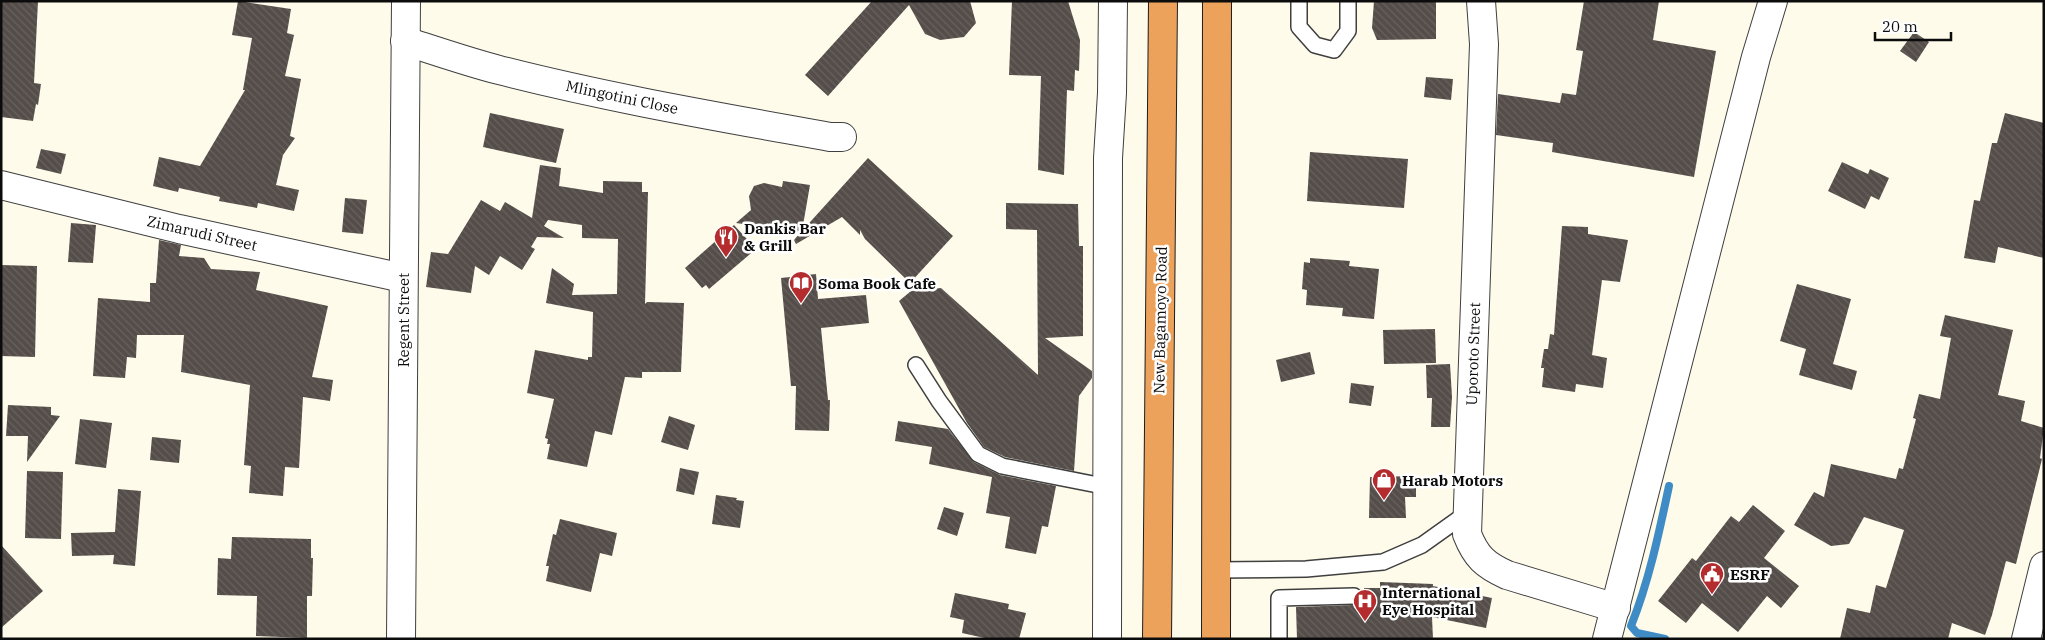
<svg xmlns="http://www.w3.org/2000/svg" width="2045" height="640" viewBox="0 0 2045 640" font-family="'IBM Plex Serif',serif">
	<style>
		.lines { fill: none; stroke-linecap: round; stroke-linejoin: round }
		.stream { stroke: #3e8bc6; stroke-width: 8 }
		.building { fill: url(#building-back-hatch) }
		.lane-casing { stroke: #3f3f3f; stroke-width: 18 }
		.street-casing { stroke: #3f3f3f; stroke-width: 30 }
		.highway-casing { stroke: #1d1d1d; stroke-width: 30 }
		.lane { stroke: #fff; stroke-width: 15 }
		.street { stroke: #fff; stroke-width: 28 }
		.highway { stroke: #eda25b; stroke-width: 28 }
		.labels { text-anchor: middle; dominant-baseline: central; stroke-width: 5; stroke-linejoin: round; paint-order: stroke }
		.street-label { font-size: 15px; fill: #0c0c0c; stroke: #fff }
		.poi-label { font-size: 15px; font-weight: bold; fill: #0c0c0c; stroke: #fff; text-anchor: start }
	</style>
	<defs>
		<pattern id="building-back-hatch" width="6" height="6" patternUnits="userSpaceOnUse" patternTransform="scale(1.25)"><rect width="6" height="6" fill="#544d49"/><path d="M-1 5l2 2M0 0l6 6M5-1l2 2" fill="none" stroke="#68625f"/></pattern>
	</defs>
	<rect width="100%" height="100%" fill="#fefbeb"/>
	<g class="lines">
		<path class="stream" d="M1665 639 1637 633 1631 626C1649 581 1659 533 1669 486"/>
	</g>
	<g class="building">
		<polygon points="1,1 38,1 34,83 41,84 38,105 36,104 33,121 1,117"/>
		<polygon points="238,1 291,9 287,33 294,35 285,76 301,79 290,136 295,138 283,155 276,185 299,190 294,211 258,203 257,208 219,201 220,197 179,188 178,192 153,186 159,157 200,166 245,90 243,90 252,38 232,35"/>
		<polygon points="872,1 970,1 976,23 964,37 940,40 925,34 909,5 828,96 805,75"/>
		<polygon points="1012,1 1068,1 1080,40 1079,71 1075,70 1074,91 1067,90 1064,175 1038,170 1041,76 1009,75"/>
		<polygon points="1374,1 1436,1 1436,39 1377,40 1372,28"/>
		<polygon points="1584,1 1659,1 1653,40 1716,51 1694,177 1552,152 1553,143 1496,135 1498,94 1560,103 1562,93 1576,95 1583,51 1576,50"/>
		<polygon points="1914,32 1929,42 1916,62 1900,51"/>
		<polygon points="1426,77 1453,79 1451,100 1424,97"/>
		<polygon points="490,113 564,129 556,163 483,147"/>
		<polygon points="2005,113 2044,123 2044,258 1998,247 1995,263 1964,258 1974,200 1980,201 1992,143 1997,143"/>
		<polygon points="41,149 66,154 61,174 36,168"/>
		<polygon points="1310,152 1408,159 1404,208 1307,201"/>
		<polygon points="868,158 953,236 910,283 865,239 860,230 860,235 842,217 796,244 794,240 801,232 736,223 751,210 749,196 754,186 764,183 782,187 783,181 810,185 802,231"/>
		<polygon points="1842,162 1868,174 1870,169 1889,178 1879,200 1871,196 1865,209 1828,191"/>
		<polygon points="540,165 561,168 559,186 603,193 603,181 642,182 642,192 648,192 645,304 647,302 684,303 681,372 642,372 642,378 625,377 612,435 595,431 587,467 547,459 550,444 547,444 548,439 545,438 554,399 527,393 535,350 588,360 588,357 592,357 593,312 546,303 552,268 574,284 572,295 617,294 618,239 582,238 582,225 548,220 544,226 564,238 537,237 531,247 535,249 522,270 500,256 489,275 475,266 471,293 426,287 431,252 448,254 481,200 500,211 505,202 532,218"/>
		<polygon points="345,198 367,200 363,234 342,232"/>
		<polygon points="1006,203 1078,204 1079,246 1083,246 1083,336 1045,338 1092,371 1092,378 1079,396 1074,471 1005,457 984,447 967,423 899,301 911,291 941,288 1038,375 1037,230 1006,229"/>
		<polygon points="71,223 96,225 93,263 68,262"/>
		<polygon points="734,225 756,249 709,289 706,285 702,288 685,268"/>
		<polygon points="1562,226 1588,227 1588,234 1628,240 1620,282 1602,280 1592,355 1607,358 1603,388 1576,384 1575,392 1542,387 1544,368 1541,368 1544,349 1548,349 1550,334 1554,335"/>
		<polygon points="159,240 181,245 179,256 204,258 211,269 260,272 256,290 328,306 312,377 333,380 330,401 303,397 299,468 285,467 283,496 249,493 251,466 244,465 250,385 181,372 184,335 137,335 136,358 127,357 125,378 93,376 98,298 150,302 150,283 156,283"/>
		<polygon points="1310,258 1350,261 1349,266 1379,269 1374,319 1342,316 1343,308 1306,305 1307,290 1302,289 1304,262 1310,263"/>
		<polygon points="1,265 37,266 35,357 1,356"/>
		<polygon points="816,274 818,299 866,295 869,323 821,328 828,400 830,400 829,431 795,430 796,386 791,386 781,278"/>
		<polygon points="1797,284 1851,299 1833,364 1857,371 1852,390 1799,375 1806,349 1780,341"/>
		<polygon points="1945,315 2013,330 1998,395 2025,401 2021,421 2044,428 2040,458 2042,459 2016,564 2006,561 1992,615 1985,635 1952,623 1948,639 1840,639 1847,608 1870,613 1876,585 1886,588 1904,530 1864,517 1849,544 1831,546 1794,525 1814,492 1824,497 1831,464 1896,479 1899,468 1903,469 1916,419 1913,418 1919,394 1940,399 1951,338 1940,336"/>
		<polygon points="1435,329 1436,363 1384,364 1383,330"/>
		<polygon points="1310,352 1315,374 1281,382 1276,360"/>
		<polygon points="1450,364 1452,397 1450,427 1431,427 1432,398 1427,398 1426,365"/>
		<polygon points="1351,383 1374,386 1371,406 1349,403"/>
		<polygon points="8,405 51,407 51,415 60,416 27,462 28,436 6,436"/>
		<polygon points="669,416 695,425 688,450 661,442"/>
		<polygon points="80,419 112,423 106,468 75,464"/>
		<polygon points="898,421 948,429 974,462 1000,475 1056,486 1048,527 1042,526 1036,554 1005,548 1010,517 986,513 992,477 929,464 932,447 895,441"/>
		<polygon points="152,437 181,440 179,463 150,460"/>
		<polygon points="680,468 699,472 694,495 676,491"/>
		<polygon points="27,471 63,472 61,539 25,538"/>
		<polygon points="1416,476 1416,497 1405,497 1406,518 1369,518 1370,477"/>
		<polygon points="118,489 141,491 135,566 113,564 114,555 72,556 71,533 115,532"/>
		<polygon points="716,495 737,498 736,500 744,501 740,528 712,524"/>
		<polygon points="1753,505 1785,531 1764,558 1799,586 1781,608 1767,596 1738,632 1702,603 1686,623 1658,601 1692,558 1696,561 1731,516 1739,522"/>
		<polygon points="944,507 964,513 957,536 937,529"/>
		<polygon points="560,519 617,533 612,556 600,553 591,592 546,581 549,566 546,566 553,534 556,535"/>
		<polygon points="232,537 311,539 311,558 313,558 312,596 307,596 307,638 256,636 257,596 217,595 218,558 231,559"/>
		<polygon points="1,545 43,591 1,628"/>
		<polygon points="1380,582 1433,584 1433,586 1492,598 1486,628 1432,617 1433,639 1297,639 1296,607 1354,605 1364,603 1364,588 1380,588"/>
		<polygon points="955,593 1009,604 1008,609 1026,613 1019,639 989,639 962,633 964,620 950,617"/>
	</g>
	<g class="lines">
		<g class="lane-casing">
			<g id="lane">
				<polyline points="1299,1 1299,27 1315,45 1334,50 1348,31 1348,1"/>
				<polyline points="916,365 939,401 978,454 1002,466 1108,487"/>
				<polyline points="1216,570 1306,569 1383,562 1422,545 1467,513"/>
				<polyline points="1279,639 1279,598 1354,596"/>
			</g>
		</g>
		<g class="street-casing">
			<g id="street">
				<path d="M1481 1 1484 44 1467 534C1476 557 1485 565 1507 575L1616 608"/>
				<path d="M405 41C436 51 468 62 499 70 608 98 720 117 830 137H842"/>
				<polyline points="1,185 179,229 403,278"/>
				<polyline points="401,639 406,1"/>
				<polyline points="1107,639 1108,158 1112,93 1113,1"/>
				<polyline points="1607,639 1756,57 1773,1"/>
				<polyline points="2026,639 2044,566"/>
			</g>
		</g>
		<g class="highway-casing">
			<g id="highway">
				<polyline points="1157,639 1163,1"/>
				<polyline points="1216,639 1217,1"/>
			</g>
		</g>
		<use href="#lane" class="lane"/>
		<use href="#street" class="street"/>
		<use href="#highway" class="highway"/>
	</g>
	<defs>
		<g id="restaurant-pin" transform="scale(1.25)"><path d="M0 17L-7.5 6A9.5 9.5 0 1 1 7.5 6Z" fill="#b42c2e" stroke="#fff"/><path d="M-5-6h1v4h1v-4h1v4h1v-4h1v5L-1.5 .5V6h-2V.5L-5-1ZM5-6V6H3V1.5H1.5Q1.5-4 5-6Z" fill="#fff"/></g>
		<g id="library-pin" transform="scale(1.25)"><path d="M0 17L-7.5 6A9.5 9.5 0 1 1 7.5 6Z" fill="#b42c2e" stroke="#fff"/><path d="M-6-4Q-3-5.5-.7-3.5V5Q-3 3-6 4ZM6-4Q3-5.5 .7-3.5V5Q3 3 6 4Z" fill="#fff"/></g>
		<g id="shop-pin" transform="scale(1.25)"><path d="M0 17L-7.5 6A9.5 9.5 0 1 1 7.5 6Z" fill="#b42c2e" stroke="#fff"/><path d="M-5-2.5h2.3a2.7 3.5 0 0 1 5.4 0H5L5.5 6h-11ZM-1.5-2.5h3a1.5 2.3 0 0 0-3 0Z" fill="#fff"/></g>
		<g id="civic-pin" transform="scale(1.25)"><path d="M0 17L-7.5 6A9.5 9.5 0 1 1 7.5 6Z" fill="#b42c2e" stroke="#fff"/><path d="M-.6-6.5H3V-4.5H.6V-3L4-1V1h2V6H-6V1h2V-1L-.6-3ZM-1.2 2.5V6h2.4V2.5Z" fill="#fff"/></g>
		<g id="hospital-pin" transform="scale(1.25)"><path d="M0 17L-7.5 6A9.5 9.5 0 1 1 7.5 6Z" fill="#b42c2e" stroke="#fff"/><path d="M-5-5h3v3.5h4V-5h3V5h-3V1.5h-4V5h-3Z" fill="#fff"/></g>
	</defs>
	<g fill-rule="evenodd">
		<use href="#restaurant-pin" x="726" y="237"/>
		<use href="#library-pin" x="801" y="283"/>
		<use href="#shop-pin" x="1384" y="480"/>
		<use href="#civic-pin" x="1712" y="574"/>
		<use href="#hospital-pin" x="1365" y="601"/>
	</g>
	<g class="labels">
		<g class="street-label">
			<text transform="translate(622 97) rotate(12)">Mlingotini Close</text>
			<text transform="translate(202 233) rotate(13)">Zimarudi Street</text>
			<text transform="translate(403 320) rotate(-90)">Regent Street</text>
			<text transform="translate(1160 320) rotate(-89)">New Bagamoyo Road</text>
			<text transform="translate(1473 354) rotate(-88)">Uporoto Street</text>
		</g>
		<g class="poi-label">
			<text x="744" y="228">Dankis Bar<tspan x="744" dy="17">&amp; Grill</tspan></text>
			<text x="818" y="283">Soma Book Cafe</text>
			<text x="1402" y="480">Harab Motors</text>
			<text x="1730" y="574">ESRF</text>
			<text x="1382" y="592">International<tspan x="1382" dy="17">Eye Hospital</tspan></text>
		</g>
	</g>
	<rect width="2045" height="640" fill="none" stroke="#0c0c0c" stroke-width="5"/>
	<path d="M1875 32v8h76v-8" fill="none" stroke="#0c0c0c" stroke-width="2.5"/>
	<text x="1882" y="32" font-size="15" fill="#0c0c0c" stroke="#ffffff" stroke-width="4" paint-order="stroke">20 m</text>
</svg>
